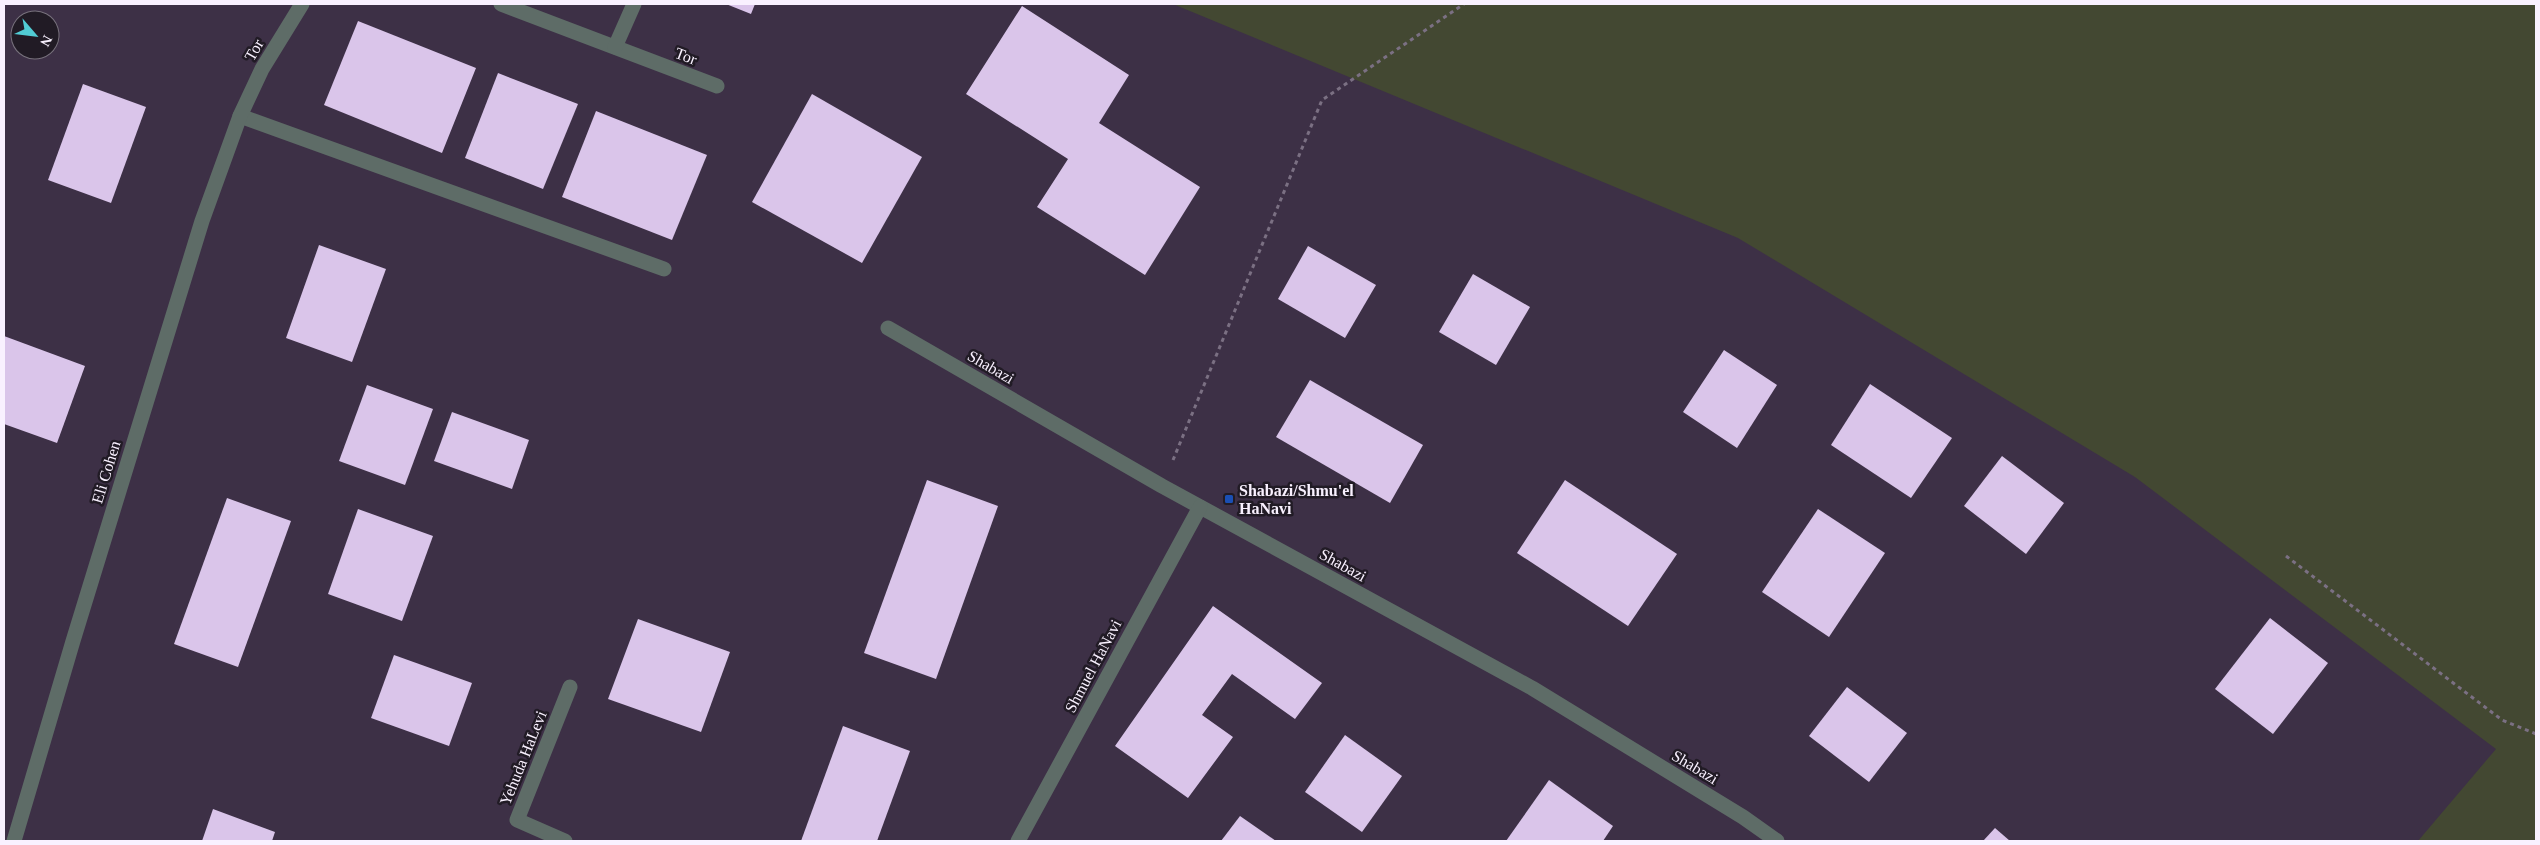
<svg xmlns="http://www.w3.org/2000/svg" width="2540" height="845" viewBox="0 0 2540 845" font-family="Georgia,serif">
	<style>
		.green { fill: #434832 }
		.building { fill: #dac5ea }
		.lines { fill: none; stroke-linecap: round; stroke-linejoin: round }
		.path { stroke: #7b7083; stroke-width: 3; stroke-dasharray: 4 4; stroke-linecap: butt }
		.lane { stroke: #5e6c67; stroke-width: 15 }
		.street { stroke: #5e6c67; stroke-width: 15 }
		.transit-dot { fill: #1a4fb4; stroke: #211b25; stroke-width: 2 }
		.labels { text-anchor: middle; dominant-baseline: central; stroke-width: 5; stroke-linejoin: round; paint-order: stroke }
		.street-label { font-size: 16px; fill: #f9f1ff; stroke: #211b25 }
		.poi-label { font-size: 16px; font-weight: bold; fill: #f9f1ff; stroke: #211b25; text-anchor: start }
	</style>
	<rect width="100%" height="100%" fill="#3d3046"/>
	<polygon class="green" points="1173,4 2536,4 2536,841 2418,841 2496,749 2135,477 1738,238"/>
	<g class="building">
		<polygon points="726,4 755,4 751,14"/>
		<polygon points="1022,6 1129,75 1099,123 1200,187 1145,275 1037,207 1068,159 966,94"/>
		<polygon points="358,21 476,68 442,153 324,105"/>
		<polygon points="498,73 578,104 543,189 465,158"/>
		<polygon points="83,84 146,107 111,203 48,180"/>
		<polygon points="812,94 922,157 862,263 752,202"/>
		<polygon points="596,111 707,155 672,240 562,197"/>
		<polygon points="319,245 386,269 352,362 286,338"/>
		<polygon points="1308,246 1376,285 1345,338 1278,299"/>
		<polygon points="1473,274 1530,307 1496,365 1439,332"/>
		<polygon points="4,336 85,366 57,443 4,424"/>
		<polygon points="1724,350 1777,385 1737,448 1683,412"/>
		<polygon points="1310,380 1423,445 1390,503 1276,437"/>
		<polygon points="1870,384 1952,438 1911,498 1831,445"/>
		<polygon points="367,385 433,409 405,485 339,461"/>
		<polygon points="452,412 529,440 512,489 434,461"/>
		<polygon points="2002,456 2064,503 2026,554 1964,506"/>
		<polygon points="927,480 998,506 936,679 864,653"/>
		<polygon points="1565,480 1677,554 1628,626 1517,553"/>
		<polygon points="227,498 291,521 238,667 174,644"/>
		<polygon points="358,509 433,536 402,621 328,594"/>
		<polygon points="1818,509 1885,553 1829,637 1762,592"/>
		<polygon points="1213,606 1322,683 1295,719 1232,674 1202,715 1233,737 1188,798 1115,746"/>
		<polygon points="2270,618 2328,663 2273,734 2215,689"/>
		<polygon points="638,619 730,652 701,732 608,699"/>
		<polygon points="394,655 472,683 449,746 371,718"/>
		<polygon points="1847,687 1907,733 1869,782 1809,736"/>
		<polygon points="843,726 910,751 877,841 801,841"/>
		<polygon points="1345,735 1402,776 1362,832 1305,792"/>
		<polygon points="1549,780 1613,826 1603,841 1506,841"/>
		<polygon points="213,809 275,832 272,841 202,841"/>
		<polygon points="1240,816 1276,841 1221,841"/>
		<polygon points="1995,828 2010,841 1983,841"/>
	</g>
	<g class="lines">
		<g class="path">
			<polyline points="1173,460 1322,100 1464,4"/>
			<polyline points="2286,556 2502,720 2536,734"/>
		</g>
		<polyline class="lane" points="240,116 664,269"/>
		<g class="street">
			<polyline points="501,4 717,86"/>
			<polyline points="615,47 634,4"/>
			<polyline points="888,328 1162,486 1532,688 1743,817 1777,841"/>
			<polyline points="14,841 73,641 202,221 240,116 262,69 302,4"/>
			<polyline points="565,841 517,820 570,687"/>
			<polyline points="1018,841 1200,507"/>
		</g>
	</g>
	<rect class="transit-dot" x="1224" y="494" width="10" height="10" rx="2.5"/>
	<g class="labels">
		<g class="street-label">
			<text transform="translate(254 50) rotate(-60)">Tor</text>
			<text transform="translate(686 56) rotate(21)">Tor</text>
			<text transform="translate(991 367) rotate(30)">Shabazi</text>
			<text transform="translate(106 472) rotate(-73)">Eli Cohen</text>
			<text transform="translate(1343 565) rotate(29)">Shabazi</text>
			<text transform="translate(1093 666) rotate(-62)">Shmuel HaNavi</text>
			<text transform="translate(523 758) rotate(-68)">Yehuda HaLevi</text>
			<text transform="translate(1695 767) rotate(31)">Shabazi</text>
		</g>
		<g class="poi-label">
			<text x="1239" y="490">Shabazi/Shmu'el<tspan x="1239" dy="18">HaNavi</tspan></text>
		</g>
	</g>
	<rect width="2540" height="845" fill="none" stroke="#f9f1ff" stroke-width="10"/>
	<g transform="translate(35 35) rotate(118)"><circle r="24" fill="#211b25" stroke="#77717c"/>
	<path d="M0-4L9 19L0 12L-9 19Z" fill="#51ccd4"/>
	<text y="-8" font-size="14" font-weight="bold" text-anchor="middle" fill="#f9f1ff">N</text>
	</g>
</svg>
